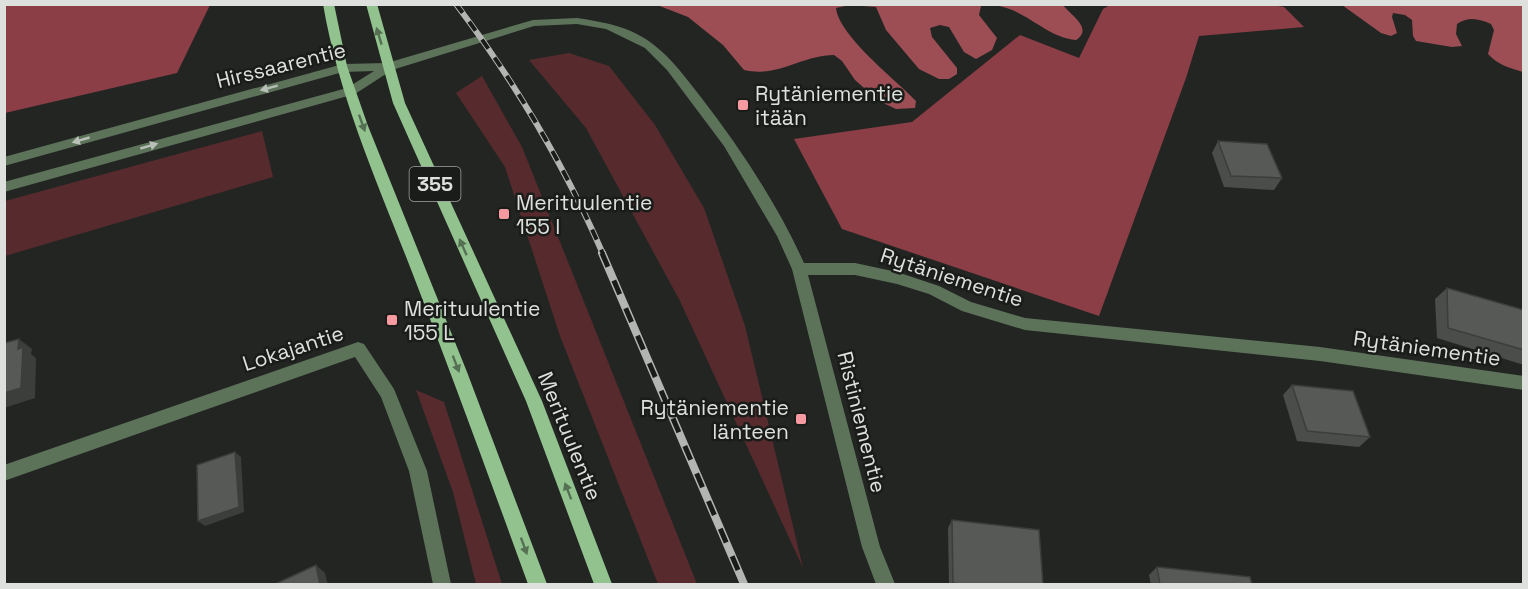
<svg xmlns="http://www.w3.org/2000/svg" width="1528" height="589" viewBox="0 0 1528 589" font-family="'Space Grotesk',sans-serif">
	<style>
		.green { fill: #572b2e }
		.forest { fill: #8c3e46 }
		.water { fill: #9d4e55 }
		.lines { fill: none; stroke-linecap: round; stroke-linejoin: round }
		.minor { fill: #5c735a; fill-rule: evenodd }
		.major { fill: #92c38f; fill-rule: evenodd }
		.rail-far1-casing { stroke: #b3b5b3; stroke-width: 6 }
		.rail-casing { stroke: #b3b5b3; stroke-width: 8 }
		.rail-far1 { stroke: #191c19; stroke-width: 4; stroke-dasharray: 11; stroke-linecap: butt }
		.rail { stroke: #191c19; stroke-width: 5; stroke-dasharray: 15; stroke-linecap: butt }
		.wall { fill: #4a4d4a }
		.shaded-wall { fill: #3c3e3c }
		.building { fill: #565956; stroke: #3c3e3c; stroke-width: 1.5 }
		.oneway { fill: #567054 }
		.oneway2 { fill: #b7bfb6 }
		.poi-dot { fill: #f49aa0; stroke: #191c19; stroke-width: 2 }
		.labels { text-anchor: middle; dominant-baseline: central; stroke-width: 5; stroke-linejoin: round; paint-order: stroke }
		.shield { fill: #191c19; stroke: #a3a5a3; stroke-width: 1.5 }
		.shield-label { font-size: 20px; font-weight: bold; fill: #dee0de }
		.street-label { font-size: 21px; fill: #dee0de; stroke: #191c19 }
		.poi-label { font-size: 21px; fill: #dee0de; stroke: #191c19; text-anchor: start }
	</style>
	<rect width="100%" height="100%" fill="#232522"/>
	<g class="green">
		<polygon points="569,53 609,66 655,125 704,208 745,326 803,568 680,301 586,128 529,60"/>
		<polygon points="482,76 522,147 697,584 658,584 560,336 505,167 456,93"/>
		<polygon points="262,131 273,177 5,256 5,201"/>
		<polygon points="416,390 444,402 502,584 476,584 453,492"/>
	</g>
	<g class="forest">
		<polygon points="210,5 177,73 5,113 5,5"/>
		<polygon points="1110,5 1272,5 1284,7 1304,27 1199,36 1186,78 1099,316 842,229 794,139 912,122 1020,35 1079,58 1103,9"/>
	</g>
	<g class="water">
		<path d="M657 5H990L981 6 979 15 997 38 992 50 976 59 964 52 949 27 940 25 930 28 932 37 957 68V74L949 79H939L919 69 886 30 876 7 850 5 836 8C839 36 896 80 916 101L915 108 896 109 879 101 855 80 842 61 834 55C802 55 778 78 744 70L723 45 688 17Z"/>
		<path d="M994 5H1063C1070 15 1094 28 1076 40 1045 37 1026 9 994 5Z"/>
		<path d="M1342 5H1523V72C1510 68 1498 65 1488 54L1494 30 1491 24C1480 19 1468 16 1457 24L1456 34 1462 46 1452 47 1416 41 1413 36 1412 20 1405 15 1393 13 1392 17 1397 33 1391 36 1381 33Z"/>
	</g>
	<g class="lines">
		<g class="minor">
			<path d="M577 18C604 22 632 27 654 45 672 59 686 78 700 96 740 148 777 203 804 263H855L897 272 939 286 971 302 1025 318 1320 347 1524 376V390L1320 361 1025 330 962 311 929 294 897 284 855 275H808L880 547 895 584H876L862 547 792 269 777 236 724 146 667 70 645 48 606 29 577 24 534 26 392 70 355 94 4 192V182L347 88 374 71 343 72 4 166V157L343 64 387 63 533 20Z"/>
			<polygon points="358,342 364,344 394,389 427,471 451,584 433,584 409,471 381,397 355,357 4,481 4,465"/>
		</g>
		<g class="major">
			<path d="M323 4H334L347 66 368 126 467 372 547 584H528C490 480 452 375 412 272 378 184 339 98 323 4Z"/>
			<polygon points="366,4 377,4 405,103 542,401 612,584 594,584 526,401 393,103"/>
		</g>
		<g class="rail-far1-casing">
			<path id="rail-far1" d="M456 4C515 82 564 164 603 254"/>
		</g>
		<g class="rail-casing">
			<polyline id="rail" points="602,253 744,584"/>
		</g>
		<use href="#rail-far1" class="rail-far1"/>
		<use href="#rail" class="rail"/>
	</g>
	<g class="wall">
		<polygon points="1218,141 1282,178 1274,190 1224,187 1212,153"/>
		<polygon points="1447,288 1524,310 1524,365 1437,338 1435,299"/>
		<polygon points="1292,385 1370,437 1359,447 1297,441 1283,395"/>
		<polygon points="952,520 1043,585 949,585 948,528"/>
		<polygon points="1157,567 1252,585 1151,585 1149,575"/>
	</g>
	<g class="shaded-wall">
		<polygon points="19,339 32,349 31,354 36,358 35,398 4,408 4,393 18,349"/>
		<polygon points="235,452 241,457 244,512 205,526 198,521"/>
		<polygon points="316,565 325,573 328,585 320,585"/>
	</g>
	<g class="building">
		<polygon points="1218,141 1267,144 1282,178 1231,176"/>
		<polygon points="1447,288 1524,310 1524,350 1448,328"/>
		<polygon points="19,339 18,349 23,347 21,388 4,393 4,343"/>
		<polygon points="1292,385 1353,391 1370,437 1307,431"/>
		<polygon points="235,452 239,507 198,521 197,465"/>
		<polygon points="952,520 1039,530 1043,585 966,585 953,583"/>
		<polygon points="316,565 320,585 273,585"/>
		<polygon points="1157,567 1250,577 1252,585 1160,585"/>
	</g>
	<defs><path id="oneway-solid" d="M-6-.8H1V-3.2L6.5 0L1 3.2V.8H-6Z" transform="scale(1.5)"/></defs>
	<g class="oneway">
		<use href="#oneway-solid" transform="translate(379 36) rotate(-107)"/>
		<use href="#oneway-solid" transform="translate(362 123) rotate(70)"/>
		<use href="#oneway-solid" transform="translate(463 247) rotate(-114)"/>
		<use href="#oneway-solid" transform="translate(456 364) rotate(69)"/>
		<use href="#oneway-solid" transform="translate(568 491) rotate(-111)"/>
		<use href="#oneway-solid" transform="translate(524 546) rotate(70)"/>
	</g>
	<g class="oneway2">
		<use href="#oneway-solid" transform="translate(269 88) rotate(165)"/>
		<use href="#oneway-solid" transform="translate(81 140) rotate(164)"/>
		<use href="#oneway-solid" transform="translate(149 146) rotate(-16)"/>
	</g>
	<g class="poi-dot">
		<rect x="737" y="99" width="12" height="12" rx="3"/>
		<rect x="498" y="208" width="12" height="12" rx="3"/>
		<rect x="386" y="314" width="12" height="12" rx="3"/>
		<rect x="795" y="413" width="12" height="12" rx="3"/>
	</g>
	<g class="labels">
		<rect class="shield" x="409.5" y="167" width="51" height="34" rx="4.5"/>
		<g class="shield-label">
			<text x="435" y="184">355</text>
		</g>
		<g class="street-label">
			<text transform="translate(281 65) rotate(-14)">Hirssaarentie</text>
			<text transform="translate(952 277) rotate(18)">Rytäniementie</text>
			<text transform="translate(293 348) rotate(-18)">Lokajantie</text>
			<text transform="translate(1427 348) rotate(8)">Rytäniementie</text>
			<text transform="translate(862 422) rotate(76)">Ristiniementie</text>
			<text transform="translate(570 436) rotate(68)">Merituulentie</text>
		</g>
		<g class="poi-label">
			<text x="755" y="93">Rytäniementie<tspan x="755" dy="24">itään</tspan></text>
			<text x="516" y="202">Merituulentie<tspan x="516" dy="24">155 I</tspan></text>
			<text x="404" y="308">Merituulentie<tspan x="404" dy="24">155 L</tspan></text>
			<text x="789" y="407" text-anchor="end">Rytäniementie<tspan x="789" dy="24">länteen</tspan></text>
		</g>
	</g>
	<rect width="1528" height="589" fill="none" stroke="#dee0de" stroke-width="12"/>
</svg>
